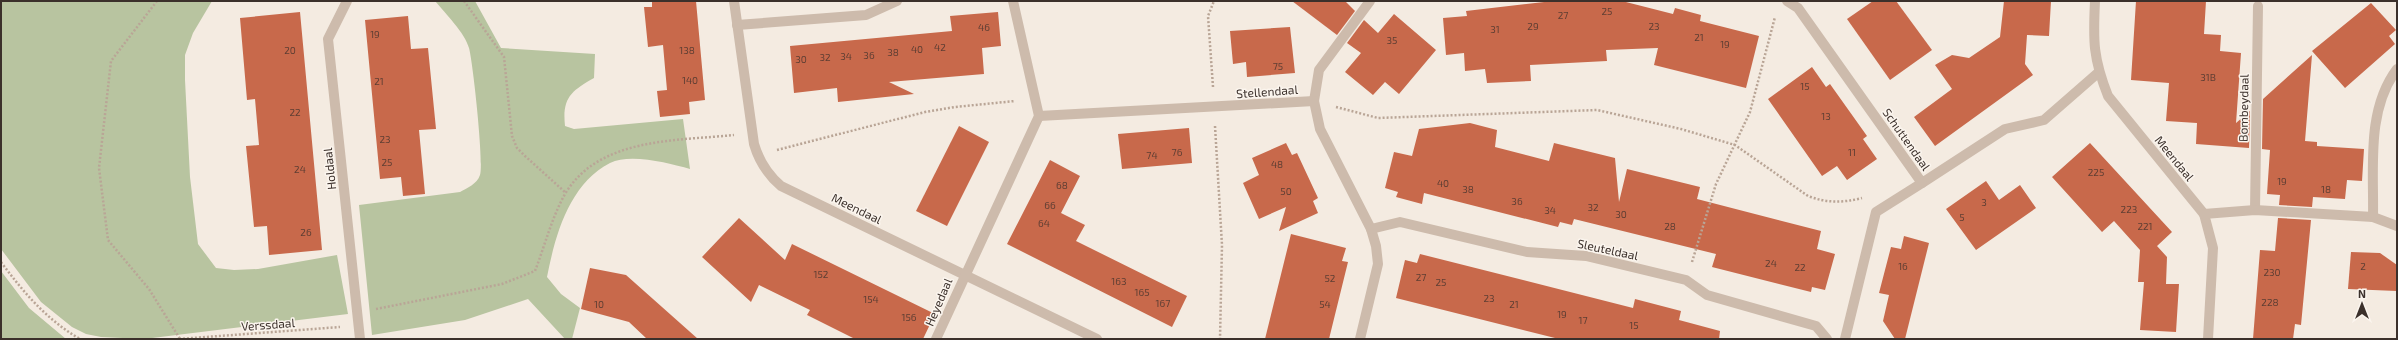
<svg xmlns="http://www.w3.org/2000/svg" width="2398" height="340" viewBox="0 0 2398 340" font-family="'Exo 2',sans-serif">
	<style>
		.green { fill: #b8c4a0 }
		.building { fill: #c8694b }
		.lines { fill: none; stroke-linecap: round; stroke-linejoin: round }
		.path { stroke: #b9a596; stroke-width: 2.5; stroke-dasharray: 2 2; stroke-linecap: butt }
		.minor { stroke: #cdbbac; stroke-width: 10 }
		.labels { text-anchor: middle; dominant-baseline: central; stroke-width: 3; stroke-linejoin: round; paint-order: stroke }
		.number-label { font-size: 10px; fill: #5e3e33 }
		.street-label { font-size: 12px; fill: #3b302b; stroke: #fbf5ee }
	</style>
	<rect width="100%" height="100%" fill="#f4ebe1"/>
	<g class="green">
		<polygon points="1,1 212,1 193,33 185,55 185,80 190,177 198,244 216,268 234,270 258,269 337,255 348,314 144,339 101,337 86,334 72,327 41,302 1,249"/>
		<path d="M435 1H475L501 48 595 54 594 78C571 91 562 98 565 126L574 129 683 119 690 169C669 163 630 153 610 163 569 184 555 236 547 277L561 294 580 308 572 339H565L528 299 465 320 372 335 359 205 460 192C467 188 477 184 480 175 484 163 473 63 469 48 465 33 445 13 435 1Z"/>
		<polygon points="1,271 29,308 66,339 1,339"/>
	</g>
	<g class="building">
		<polygon points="652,1 696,1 705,100 689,102 690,114 660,117 657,91 667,90 663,45 648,47 644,7 652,7"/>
		<polygon points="1292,1 1345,1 1355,11 1337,35"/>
		<polygon points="1553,1 1622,1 1673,14 1675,8 1701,15 1700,21 1759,36 1746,88 1654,65 1658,48 1606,50 1607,61 1530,65 1531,81 1487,83 1485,69 1465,71 1464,53 1446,55 1443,18 1467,16 1466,11"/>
		<polygon points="1873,1 1896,1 1932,50 1890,80 1847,19"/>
		<polygon points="2004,1 2051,1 2049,36 2027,35 2025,64 2033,75 1935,146 1914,117 1952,89 1935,65 1952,55 1969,58 2000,37"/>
		<polygon points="2136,1 2206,1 2204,34 2221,35 2220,51 2241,53 2236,123 2250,111 2249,148 2196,144 2197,123 2166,121 2169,83 2131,80"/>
		<polygon points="2371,3 2396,30 2389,36 2395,44 2345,88 2312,51"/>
		<polygon points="300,12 322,250 269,255 267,226 254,227 246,146 259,145 255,99 247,100 240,18"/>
		<polygon points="998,12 1001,46 982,48 984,74 889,82 914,94 838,102 837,88 794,93 790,46 952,31 950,16"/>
		<polygon points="1394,14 1436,50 1399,94 1385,82 1373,95 1345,72 1361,53 1347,43 1364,20 1378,33"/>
		<polygon points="408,16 411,49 428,48 436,129 419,130 425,194 403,196 401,177 380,179 365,20"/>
		<polygon points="1290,27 1295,73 1247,77 1246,62 1233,64 1230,31"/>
		<polygon points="2312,55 2305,141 2317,142 2317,146 2364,149 2362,181 2347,180 2345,199 2313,197 2312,207 2279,205 2280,195 2267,194 2270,150 2262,149 2263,99"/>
		<polygon points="1812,67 1826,87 1830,84 1867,136 1863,139 1877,159 1847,180 1837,166 1822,176 1768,99"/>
		<polygon points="1470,123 1497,130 1495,147 1549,161 1554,143 1615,158 1619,202 1627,169 1700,187 1697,199 1821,231 1817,249 1835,254 1825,290 1812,287 1811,292 1712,267 1716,254 1574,219 1572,225 1560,222 1558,227 1424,193 1422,204 1396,197 1398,192 1385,188 1394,152 1412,156 1419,129"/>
		<polygon points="959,126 989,142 947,226 916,211"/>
		<polygon points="1189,128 1192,163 1122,169 1118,134"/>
		<polygon points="1286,143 1292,155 1297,153 1318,198 1313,201 1318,213 1279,231 1286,207 1259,219 1243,183 1259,175 1252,158"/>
		<polygon points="2090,143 2172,232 2157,246 2167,257 2166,284 2179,284 2176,332 2140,330 2144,282 2138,282 2140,250 2114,221 2102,232 2052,177"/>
		<polygon points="1050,160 1080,176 1061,213 1085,225 1076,241 1187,296 1172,327 1007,244"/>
		<polygon points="1986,181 1999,200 2020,185 2036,208 1976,250 1946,209"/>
		<polygon points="739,218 785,260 792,244 935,314 923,339 855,339 807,315 810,310 759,285 751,302 702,257"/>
		<polygon points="2278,218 2311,220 2301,325 2295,324 2293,339 2253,339 2260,250 2275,251"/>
		<polygon points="1291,234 1346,248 1342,261 1348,262 1329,339 1265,339"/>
		<polygon points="1904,236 1929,243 1905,339 1895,339 1883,321 1889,295 1879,293 1891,247 1901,249"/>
		<polygon points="2351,252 2380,253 2397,265 2397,291 2348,289"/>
		<polygon points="1420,254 1633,308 1635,299 1681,311 1679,320 1720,331 1719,339 1559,339 1396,298 1405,260 1417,263"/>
		<polygon points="590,268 626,275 698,339 647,339 629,322 581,309"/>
	</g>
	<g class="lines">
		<g class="path">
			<polyline points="157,1 111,61 99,168 108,240 149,289 180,339"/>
			<polyline points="464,1 504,57 512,136 517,148 525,156 566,193"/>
			<polyline points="1213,87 1208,16 1214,1"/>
			<path d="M1336 107 1378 118 1597 110 1681 129 1735 145 1808 196C1826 203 1843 203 1862 198"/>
			<polyline points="1215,126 1222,245 1220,339"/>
			<polyline points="777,150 925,112 955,107 1015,101"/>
			<path d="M1 262C24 293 47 320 80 339"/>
			<polyline points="1692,262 1716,184 1750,112 1775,17"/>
			<path d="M376 309 502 284 535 271C545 245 552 217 565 194 599 137 677 141 734 135"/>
			<polyline points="179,339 340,327"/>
		</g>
		<g class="minor">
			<polyline points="347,1 328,39 360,339"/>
			<path d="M734 1 754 144C759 161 767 174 781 186L1097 339"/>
			<polyline points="1787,1 1798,8 1922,183 2005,129 2044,120 2099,72"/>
			<path d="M2095 1C2093 41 2093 58 2108 96L2204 214 2213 248 2208 339"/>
			<polyline points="737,25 866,15 897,1"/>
			<polyline points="1314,101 1319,70 1370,1"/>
			<polyline points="1039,116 1314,101 1320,129 1371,229 1376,246 1378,264 1360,339"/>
			<polyline points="2255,210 2258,6"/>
			<polyline points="2204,214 2255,210 2373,217 2397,226"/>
			<path d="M2373 217C2374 168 2366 110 2397 69"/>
			<polyline points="1371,229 1400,222 1527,252 1586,256 1686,280 1707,295 1816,326 1827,339"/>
			<polyline points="936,339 1039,116 1013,1"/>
			<polyline points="1845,339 1876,212 1922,183"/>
		</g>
	</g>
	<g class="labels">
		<g class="number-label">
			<text x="1607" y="11">25</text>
			<text x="1563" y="15">27</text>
			<text x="1533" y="26">29</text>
			<text x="1654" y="26">23</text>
			<text x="984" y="27">46</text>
			<text x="1495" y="29">31</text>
			<text x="375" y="34">19</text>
			<text x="1699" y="37">21</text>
			<text x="1392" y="40">35</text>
			<text x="1725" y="44">19</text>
			<text x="940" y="47">42</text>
			<text x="917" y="49">40</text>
			<text x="290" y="50">20</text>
			<text x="687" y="50">138</text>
			<text x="893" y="52">38</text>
			<text x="869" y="55">36</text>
			<text x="846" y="56">34</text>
			<text x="825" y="57">32</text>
			<text x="801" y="59">30</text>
			<text x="1278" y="66">75</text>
			<text x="2208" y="77">31B</text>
			<text x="690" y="80">140</text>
			<text x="379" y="81">21</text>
			<text x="1805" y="86">15</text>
			<text x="295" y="112">22</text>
			<text x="1826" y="116">13</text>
			<text x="385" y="139">23</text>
			<text x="1177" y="152">76</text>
			<text x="1852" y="152">11</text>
			<text x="1152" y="155">74</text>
			<text x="387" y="162">25</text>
			<text x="1277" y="164">48</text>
			<text x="300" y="169">24</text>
			<text x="2096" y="172">225</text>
			<text x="2282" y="181">19</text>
			<text x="1443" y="183">40</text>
			<text x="1062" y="185">68</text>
			<text x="1468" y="189">38</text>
			<text x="2326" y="189">18</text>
			<text x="1286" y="191">50</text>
			<text x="1517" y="201">36</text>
			<text x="1984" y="202">3</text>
			<text x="1050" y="205">66</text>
			<text x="1593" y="207">32</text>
			<text x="2129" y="209">223</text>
			<text x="1550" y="210">34</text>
			<text x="1621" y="214">30</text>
			<text x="1962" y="217">5</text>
			<text x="1044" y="223">64</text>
			<text x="1670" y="226">28</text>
			<text x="2145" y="226">221</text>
			<text x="306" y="232">26</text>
			<text x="1771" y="263">24</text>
			<text x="1903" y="266">16</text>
			<text x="2363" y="266">2</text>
			<text x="1800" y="267">22</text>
			<text x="2272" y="272">230</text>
			<text x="821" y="274">152</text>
			<text x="1421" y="277">27</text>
			<text x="1330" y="278">52</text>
			<text x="1119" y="281">163</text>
			<text x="1441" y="282">25</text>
			<text x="1142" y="292">165</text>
			<text x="1489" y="298">23</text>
			<text x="871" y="299">154</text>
			<text x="2270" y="302">228</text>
			<text x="1163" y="303">167</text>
			<text x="599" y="304">10</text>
			<text x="1325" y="304">54</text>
			<text x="1514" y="304">21</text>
			<text x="1562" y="314">19</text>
			<text x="909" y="317">156</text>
			<text x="1583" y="320">17</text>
			<text x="1634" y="325">15</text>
		</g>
		<g class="street-label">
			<text transform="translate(1267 91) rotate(-4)">Stellendaal</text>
			<text transform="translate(2243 108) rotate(-89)">Bombeydaal</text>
			<text transform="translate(1907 139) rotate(55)">Schuttendaal</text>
			<text transform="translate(2175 158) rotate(51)">Meendaal</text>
			<text transform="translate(329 169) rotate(-96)">Holdaal</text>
			<text transform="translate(857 208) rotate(26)">Meendaal</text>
			<text transform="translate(1608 249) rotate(12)">Sleuteldaal</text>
			<text transform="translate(938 302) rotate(-67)">Heyedaal</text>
			<text transform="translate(268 324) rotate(-4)">Verssdaal</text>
		</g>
	</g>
	<rect width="2398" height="340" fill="none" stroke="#3b302b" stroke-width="4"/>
	<g transform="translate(2362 304)" stroke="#fbf5ee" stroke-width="3" paint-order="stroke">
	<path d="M0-3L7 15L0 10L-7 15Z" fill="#3b302b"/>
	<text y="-6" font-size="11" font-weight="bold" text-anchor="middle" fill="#3b302b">N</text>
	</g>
</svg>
